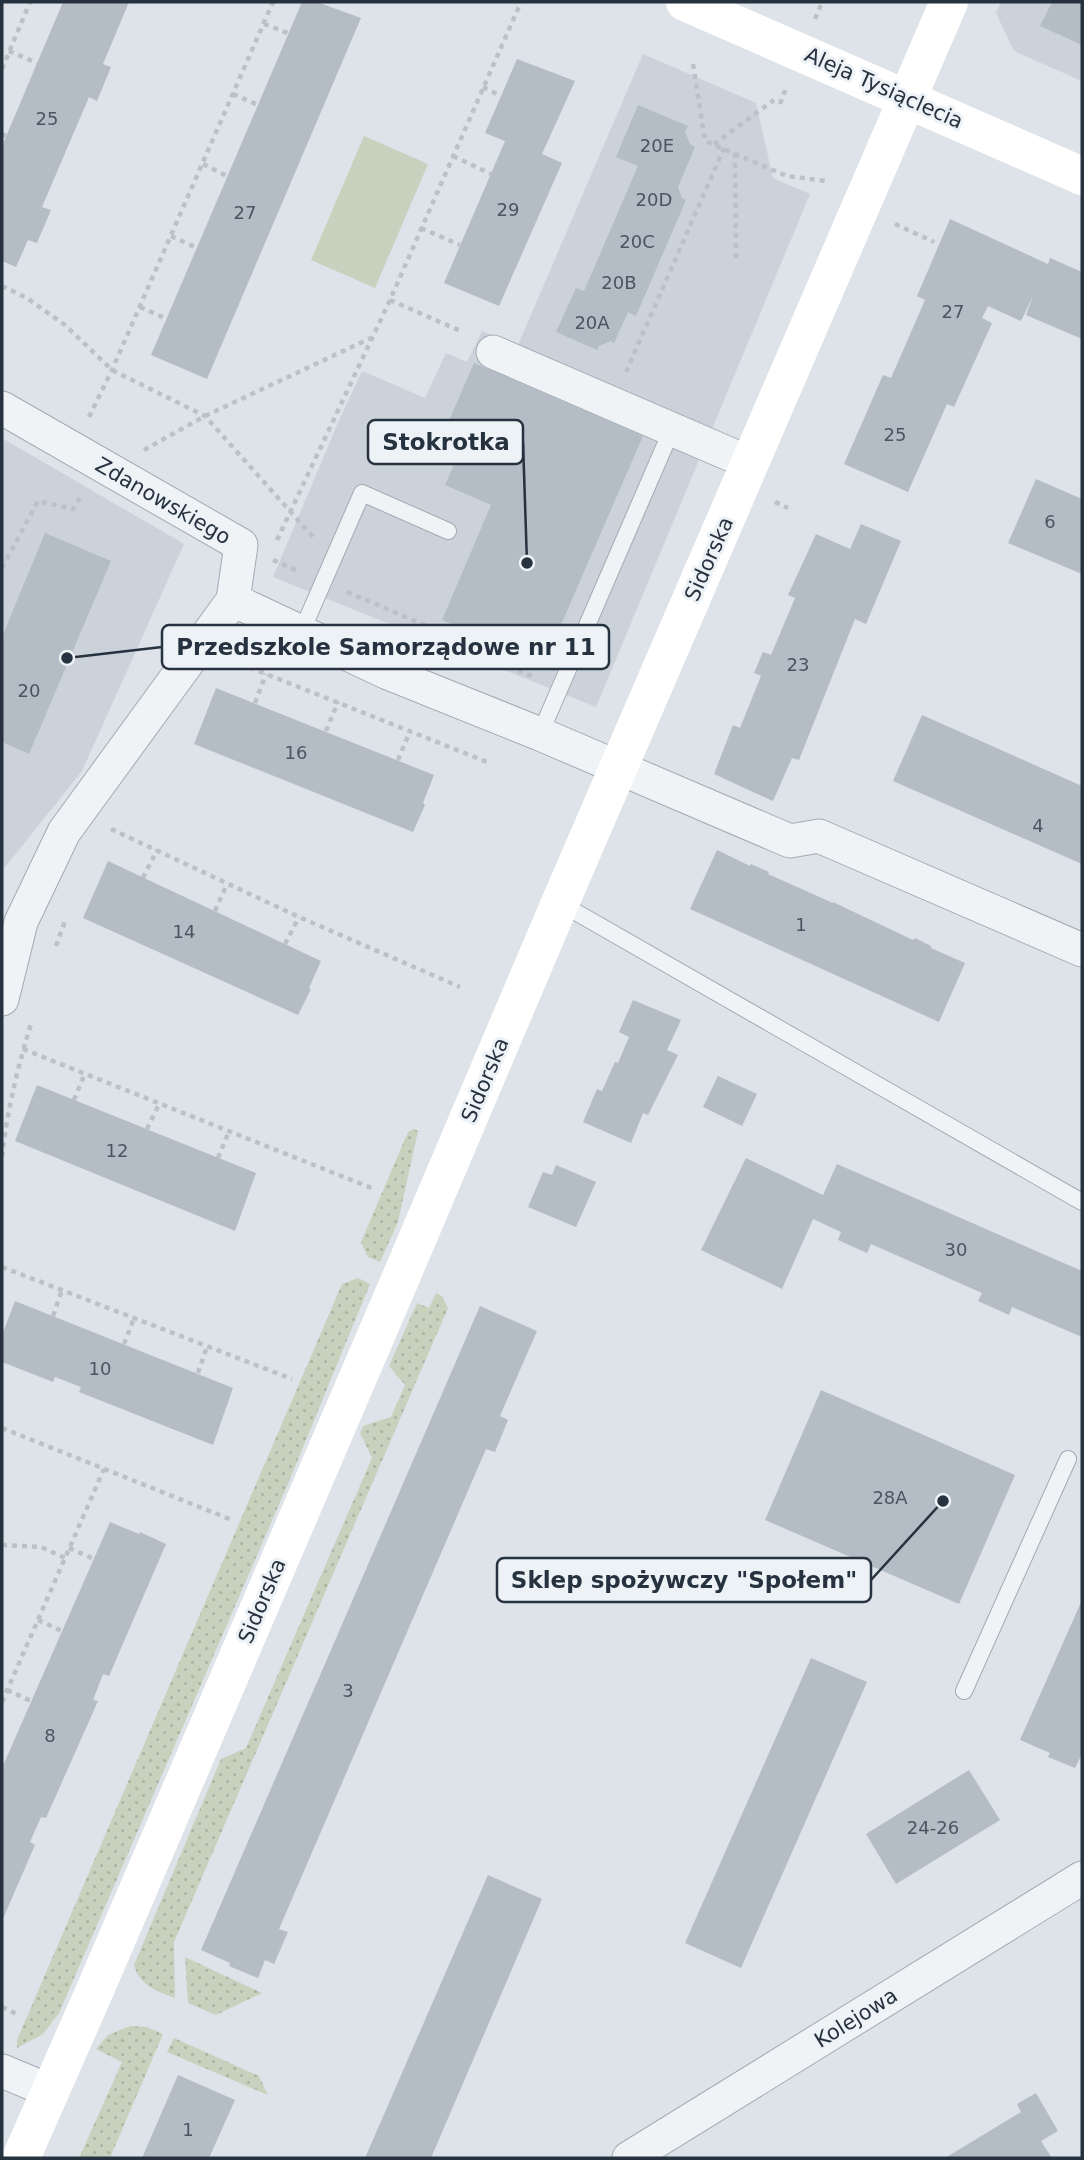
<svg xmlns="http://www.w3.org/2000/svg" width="1084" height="2160" viewBox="0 0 1084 2160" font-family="'DejaVu Sans',sans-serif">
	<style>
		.built { fill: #cbd2da }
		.grass { fill: url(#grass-dots) }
		.green { fill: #c6d2be }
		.building { fill: #b4bdc5 }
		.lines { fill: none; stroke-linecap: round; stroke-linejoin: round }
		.lane-casing { stroke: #a2aab2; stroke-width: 18 }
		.street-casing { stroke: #a2aab2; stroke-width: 35 }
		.path { stroke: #bbc1c6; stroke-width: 4.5; stroke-dasharray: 5 5; stroke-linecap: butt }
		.lane { stroke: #f0f3f6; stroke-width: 16 }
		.street { stroke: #f0f3f6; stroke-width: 33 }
		.secondary { stroke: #fff; stroke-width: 38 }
		.labels { text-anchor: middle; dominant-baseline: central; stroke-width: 6; stroke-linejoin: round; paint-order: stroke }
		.number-label { font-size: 18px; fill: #4a5560 }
		.street-label { font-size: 21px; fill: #26323f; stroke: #edf2f6 }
		.leader { fill: none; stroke: #26323f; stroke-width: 2.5 }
		.callout-dot { fill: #26323f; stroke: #edf2f6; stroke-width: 2.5 }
		.callout { fill: #edf2f6; stroke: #26323f; stroke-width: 2.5 }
		.callout-label { font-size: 23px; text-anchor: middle; font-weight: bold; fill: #26323f }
	</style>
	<defs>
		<pattern id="grass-dots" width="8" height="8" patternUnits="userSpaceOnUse" patternTransform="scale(1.75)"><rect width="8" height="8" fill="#c6d2be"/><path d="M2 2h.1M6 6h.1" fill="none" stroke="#aab5a4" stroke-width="1.8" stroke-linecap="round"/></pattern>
	</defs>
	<rect width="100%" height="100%" fill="#dde3e8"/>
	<g class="built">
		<polygon points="1001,2 1082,2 1082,81 1014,51 996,13"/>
		<polygon points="643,54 756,103 773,178 810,194 596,707 273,577 340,418 362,371 425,398 446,353 467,362 482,331 518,345"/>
		<polygon points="2,438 184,544 82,771 2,871"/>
	</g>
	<g class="grass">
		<polygon points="413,1129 418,1131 398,1222 380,1262 368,1257 361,1242 408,1132"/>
		<polygon points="358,1278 370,1284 290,1479 59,2013 43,2034 17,2048 17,2040 342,1284"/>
		<path d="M436 1293 442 1296 448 1308 174 1942 175 1998C157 1991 139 1985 134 1965L221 1759 246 1748 372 1458 360 1433 363 1426 391 1417 405 1385 389 1366 417 1303 429 1308Z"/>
		<polygon points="185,1957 262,1993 216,2015 188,2003"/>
		<polygon points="130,2026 147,2027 163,2034 110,2158 79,2158 122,2062 96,2049 108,2035"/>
		<polygon points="174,2038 259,2076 268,2095 167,2052"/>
	</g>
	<polygon class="green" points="364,136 428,164 375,288 311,260"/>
	<g class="building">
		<polygon points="63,2 129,2 103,64 111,67 97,101 89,97 42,207 51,210 37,243 28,240 16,267 2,261 2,146"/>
		<polygon points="302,2 317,2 361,18 207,379 151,355"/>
		<polygon points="1052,2 1082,2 1082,45 1040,26"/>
		<polygon points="517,59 575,81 542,154 562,163 499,306 444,283 505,141 485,133"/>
		<polygon points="638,105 688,126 685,132 690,144 695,147 678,187 682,198 686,200 636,316 628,312 614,343 611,341 599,346 597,350 556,332 576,288 584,291 638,166 616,157"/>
		<polygon points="950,219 1048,264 1050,258 1082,272 1082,339 1026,315 1033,296 1021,321 988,306 982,318 992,323 954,407 947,404 908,492 844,464 883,375 891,378 925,300 917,296"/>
		<polygon points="474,363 643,436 544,664 532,659 513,666 482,653 475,634 442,620 491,505 445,485 464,441 444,432"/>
		<polygon points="1036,479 1082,499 1082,574 1008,543"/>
		<polygon points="861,524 901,541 866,624 855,619 799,760 792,758 773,801 714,774 733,725 740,728 761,676 754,673 763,652 771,655 795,598 788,595 816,534 850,549"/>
		<polygon points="45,533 111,561 29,754 2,742 2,637"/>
		<polygon points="216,688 434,775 423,803 425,805 413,832 194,744"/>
		<polygon points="922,715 1082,786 1082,864 893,781"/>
		<polygon points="717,850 750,866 751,864 769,872 768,874 833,903 833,902 913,940 915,938 931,946 931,948 965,963 939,1022 690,909"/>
		<polygon points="108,861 321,961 309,988 311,989 298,1015 83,918"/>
		<polygon points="633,1000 681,1020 667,1050 678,1055 648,1115 643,1113 631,1143 583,1122 597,1089 602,1091 615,1062 618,1063 629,1037 619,1032"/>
		<polygon points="718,1076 757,1094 742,1126 703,1107"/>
		<polygon points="37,1085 256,1173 235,1231 15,1141"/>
		<polygon points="746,1158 823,1195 837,1164 1082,1271 1082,1337 1012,1307 1009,1315 978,1301 982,1293 871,1244 867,1253 838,1240 841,1232 813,1219 782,1289 701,1250"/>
		<polygon points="556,1165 596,1182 576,1227 528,1207 543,1172 552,1175"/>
		<polygon points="15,1301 233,1388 213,1445 79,1392 81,1387 55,1377 53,1382 2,1362 2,1335"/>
		<polygon points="480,1306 537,1331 500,1416 508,1420 495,1452 486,1449 279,1929 288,1932 274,1964 265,1960 258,1978 229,1966 230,1963 201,1950"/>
		<polygon points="821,1390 1015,1475 959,1604 765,1520"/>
		<polygon points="110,1522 139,1534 140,1532 166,1544 109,1676 103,1674 93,1700 98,1701 46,1818 41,1817 30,1842 35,1845 2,1921 2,1768"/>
		<polygon points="1082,1600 1082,1754 1075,1768 1048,1757 1050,1753 1020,1740"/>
		<polygon points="811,1658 867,1682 741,1968 685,1943"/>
		<polygon points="969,1770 1000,1820 896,1884 866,1834"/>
		<polygon points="488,1875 542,1899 431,2158 365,2158"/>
		<polygon points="178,2075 235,2100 209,2158 142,2158"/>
		<polygon points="1036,2093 1058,2131 1041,2141 1052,2158 945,2158 1021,2112 1017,2104"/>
	</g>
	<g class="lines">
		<g class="lane-casing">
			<g id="lane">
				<polyline points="301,633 362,493 448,531"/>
				<polyline points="540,734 672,429"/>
				<polyline points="560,903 1082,1202"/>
				<polyline points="964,1691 1068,1459"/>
			</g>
		</g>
		<g class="street-casing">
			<g id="street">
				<polyline points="493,352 750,463"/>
				<polyline points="2,408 241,545 233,600 388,673 540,734 790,841 819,836 1082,950"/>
				<polyline points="2,999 21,922 64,832 233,600"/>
				<polyline points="2,2071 50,2091"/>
				<polyline points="629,2158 1082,1878"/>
			</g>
		</g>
		<g class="path">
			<polyline points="815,19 822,2"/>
			<polyline points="264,24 288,33"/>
			<polyline points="9,51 37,63"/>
			<polyline points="693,64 705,141 787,176 826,181"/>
			<polyline points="2,69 30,2"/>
			<polyline points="483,87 501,96"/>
			<polyline points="233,94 258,105"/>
			<polyline points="780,104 786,88"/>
			<polyline points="2,134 6,136"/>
			<polyline points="714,144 774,100"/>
			<polyline points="735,153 736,258"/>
			<polyline points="453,156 491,174"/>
			<polyline points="203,164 227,176"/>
			<polyline points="895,224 934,242"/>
			<polyline points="421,228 460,245"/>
			<polyline points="171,236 197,248"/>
			<polyline points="2,286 27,298 65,325 112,370 205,416 314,538"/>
			<polyline points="390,300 463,332"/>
			<polyline points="140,307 167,319"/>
			<polyline points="626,372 724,148"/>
			<polyline points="89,417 112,370 273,2"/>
			<polyline points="144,450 205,416 371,338"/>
			<polyline points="775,502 788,508"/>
			<polyline points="277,540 390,300 521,2"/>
			<polyline points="273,560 300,572"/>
			<polyline points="2,568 38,501 73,509 82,494"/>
			<polyline points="347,592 476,647 479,654 534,677"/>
			<polyline points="231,660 487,762"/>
			<polyline points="255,703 266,674"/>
			<polyline points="326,731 338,702"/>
			<polyline points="398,760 410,731"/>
			<polyline points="111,829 299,917 460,987"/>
			<polyline points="143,878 157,850"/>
			<polyline points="215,911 227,884"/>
			<polyline points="285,944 299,917"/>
			<polyline points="56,946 65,921"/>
			<polyline points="23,1049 374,1189"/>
			<polyline points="74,1100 85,1073"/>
			<polyline points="147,1129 159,1104"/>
			<path d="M2 1157C7 1111 18 1065 32 1021"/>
			<polyline points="218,1158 229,1131"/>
			<polyline points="2,1267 292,1379"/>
			<polyline points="53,1316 62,1290"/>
			<polyline points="124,1344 134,1318"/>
			<polyline points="198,1373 207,1347"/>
			<polyline points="2,1428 232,1520"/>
			<polyline points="2,1545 41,1547 65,1558"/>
			<polyline points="69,1548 94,1559"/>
			<polyline points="38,1620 62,1631"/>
			<polyline points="7,1690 31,1701"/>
			<polyline points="2,1702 104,1469"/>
			<polyline points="2,2007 19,2015"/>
		</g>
		<use href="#lane" class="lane"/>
		<use href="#street" class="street"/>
		<g class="secondary">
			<polyline points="685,2 1082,176"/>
			<polyline points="21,2158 95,1990 399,1282 560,903 949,2"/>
		</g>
	</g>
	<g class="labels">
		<g class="number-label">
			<text x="47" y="118">25</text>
			<text x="657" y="145">20E</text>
			<text x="654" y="199">20D</text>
			<text x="508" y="209">29</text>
			<text x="245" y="212">27</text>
			<text x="637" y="241">20C</text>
			<text x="619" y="282">20B</text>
			<text x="953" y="311">27</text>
			<text x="592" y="322">20A</text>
			<text x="895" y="434">25</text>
			<text x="1050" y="521">6</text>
			<text x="798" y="664">23</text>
			<text x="29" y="690">20</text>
			<text x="296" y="752">16</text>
			<text x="1038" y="825">4</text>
			<text x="801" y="924">1</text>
			<text x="184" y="931">14</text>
			<text x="117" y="1150">12</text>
			<text x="956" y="1249">30</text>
			<text x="100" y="1368">10</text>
			<text x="890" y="1497">28A</text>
			<text x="348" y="1690">3</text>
			<text x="50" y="1735">8</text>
			<text x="933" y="1827">24-26</text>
			<text x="188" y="2129">1</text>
		</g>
		<g class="street-label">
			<text transform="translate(884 88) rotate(24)">Aleja Tysiąclecia</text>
			<text transform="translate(163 501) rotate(30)">Zdanowskiego</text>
			<text transform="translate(709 559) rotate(-66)">Sidorska</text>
			<text transform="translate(485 1080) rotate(-67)">Sidorska</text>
			<text transform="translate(262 1601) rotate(-67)">Sidorska</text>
			<text transform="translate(856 2018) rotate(-32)">Kolejowa</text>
		</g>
	</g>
	<path class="leader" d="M527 563L523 442M67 658L162 647M943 1501L871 1580"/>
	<g class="callout-dot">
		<circle cx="527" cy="563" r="7"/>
		<circle cx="67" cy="658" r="7"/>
		<circle cx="943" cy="1501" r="7"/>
	</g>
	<g class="callout">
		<rect x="368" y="420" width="155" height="44" rx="7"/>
		<rect x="162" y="625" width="447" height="44" rx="7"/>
		<rect x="497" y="1558" width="374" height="44" rx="7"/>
	</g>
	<g class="callout-label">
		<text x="446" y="450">Stokrotka</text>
		<text x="386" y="655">Przedszkole Samorządowe nr 11</text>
		<text x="684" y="1588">Sklep spożywczy "Społem"</text>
	</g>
	<rect width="1084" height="2160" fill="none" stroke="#26323f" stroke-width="7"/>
</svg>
